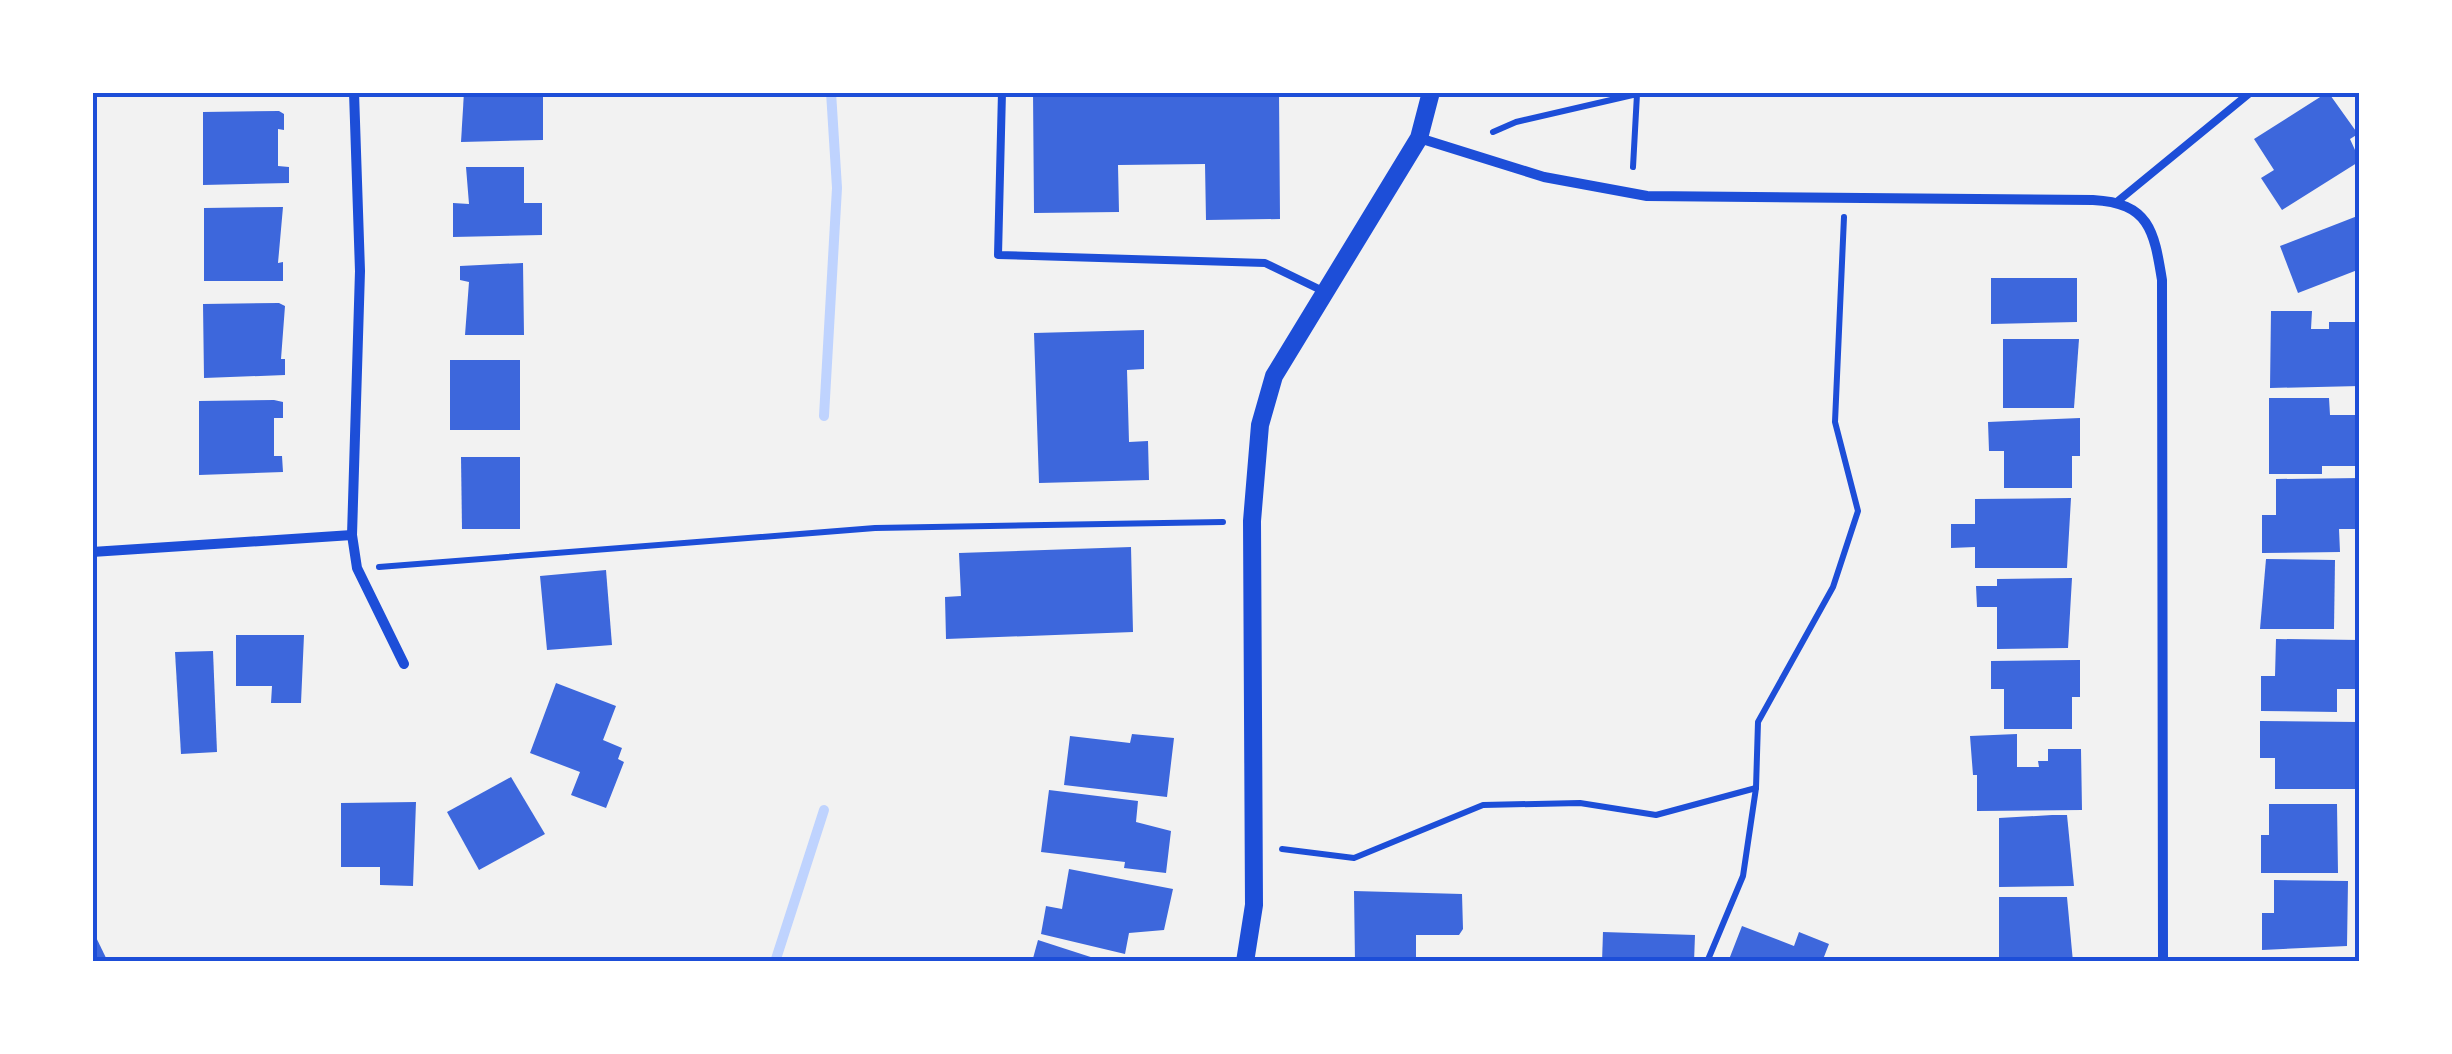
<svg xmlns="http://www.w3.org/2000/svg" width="2452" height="1054" viewBox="0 0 2452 1054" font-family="Merriweather,serif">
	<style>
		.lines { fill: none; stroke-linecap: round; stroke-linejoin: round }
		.stream { stroke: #bfd3fe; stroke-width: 10 }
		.building { fill: #3d67dc }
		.path { stroke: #1d4ed8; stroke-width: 6 }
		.service { stroke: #1d4ed8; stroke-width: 8 }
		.minor { stroke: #1d4ed8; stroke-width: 10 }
		.tertiary { stroke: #1d4ed8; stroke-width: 18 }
		.neatline { fill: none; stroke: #1d4ed8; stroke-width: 4 }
	</style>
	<rect width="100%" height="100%" fill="#f2f2f2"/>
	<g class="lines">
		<g class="stream">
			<polyline points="824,416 837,188 831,92"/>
			<polyline points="775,962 824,810"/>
		</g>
	</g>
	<g class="building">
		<polygon points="464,92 543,92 543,140 461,142"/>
		<polygon points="1033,92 1279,92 1280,219 1206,220 1205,164 1118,165 1119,212 1034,213"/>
		<polygon points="2328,92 2358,134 2350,139 2360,161 2282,210 2261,178 2274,170 2254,139"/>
		<polygon points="279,111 284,114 284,130 278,129 278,166 289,167 289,183 203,185 203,112"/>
		<polygon points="466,167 524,167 524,203 542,203 542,235 453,237 453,203 469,204"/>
		<polygon points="283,207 278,263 283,262 283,281 204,281 204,208"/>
		<polygon points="2360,215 2360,269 2298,293 2280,246"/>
		<polygon points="523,263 524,335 465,335 469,282 460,280 460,266"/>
		<polygon points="1991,278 2077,278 2077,322 1991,324"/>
		<polygon points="279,303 285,306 281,359 285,359 285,375 204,378 203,304"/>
		<polygon points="2271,311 2312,311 2311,329 2329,329 2329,322 2360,322 2360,386 2270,388"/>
		<polygon points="1144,330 1144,369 1127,370 1129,442 1148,441 1149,480 1039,483 1034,333"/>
		<polygon points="2003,339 2079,339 2074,408 2003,408"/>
		<rect x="450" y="360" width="70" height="70"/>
		<polygon points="2269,398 2329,398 2330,415 2360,415 2360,466 2322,466 2322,474 2269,474"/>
		<polygon points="274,400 283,402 283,418 274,418 274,456 282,456 283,472 199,475 199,401"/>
		<polygon points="2080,418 2080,456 2072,456 2072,488 2004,488 2004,451 1989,451 1988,422"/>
		<polygon points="461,457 520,457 520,529 462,529"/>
		<polygon points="2360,478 2360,529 2339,529 2340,552 2262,553 2262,515 2276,515 2276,479"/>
		<polygon points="2071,498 2067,568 1975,568 1975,547 1951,548 1951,524 1975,524 1975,499"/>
		<polygon points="1131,547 1133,632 946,639 945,597 961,596 959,553"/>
		<polygon points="2266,559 2335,560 2334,629 2260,629"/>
		<polygon points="606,570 612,645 547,650 540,576"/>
		<polygon points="2072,578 2068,648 1997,649 1997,607 1977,607 1976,586 1997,586 1997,579"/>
		<polygon points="236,635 304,635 301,703 271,703 272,686 236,686"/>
		<polygon points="2276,639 2360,640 2360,689 2337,689 2337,712 2261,711 2261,676 2275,676"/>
		<polygon points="213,651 217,752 181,754 175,652"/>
		<polygon points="2080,660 2080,697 2072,697 2072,729 2004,729 2004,689 1991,689 1991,661"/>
		<polygon points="556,683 616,706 603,740 622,748 618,759 624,762 606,808 571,795 580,772 530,753"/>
		<polygon points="2260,721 2358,722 2358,789 2275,789 2275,758 2260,758"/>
		<polygon points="1132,734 1174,738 1167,797 1064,785 1070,736 1130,743"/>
		<polygon points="2017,734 2017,767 2039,767 2038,761 2048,761 2048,749 2081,749 2082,810 1977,811 1977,775 1973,775 1970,736"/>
		<polygon points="511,777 545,834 479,870 447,812"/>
		<polygon points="1049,790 1138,801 1136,822 1171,831 1166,873 1124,868 1125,862 1041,852"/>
		<polygon points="416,802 413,886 380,885 380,867 341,867 341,803"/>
		<polygon points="2269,804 2337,804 2338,873 2261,873 2261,835 2269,835"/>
		<polygon points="2052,815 2067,815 2074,886 1999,887 1999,818"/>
		<polygon points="1069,869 1173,889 1164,930 1129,933 1125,954 1041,934 1046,906 1062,909"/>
		<polygon points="2274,880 2348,881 2347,946 2262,950 2262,913 2274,913"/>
		<polygon points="1354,891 1462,894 1463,929 1459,935 1416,935 1416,962 1355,962"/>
		<polygon points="1999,897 2067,897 2073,962 1999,962"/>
		<polygon points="1742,926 1794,946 1799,932 1829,944 1822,962 1728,962"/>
		<polygon points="92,929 108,962 92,962"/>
		<polygon points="1603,932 1695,935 1694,962 1602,962"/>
		<polygon points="1038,940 1103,961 1103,962 1032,962"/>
	</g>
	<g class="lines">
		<g class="path">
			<polyline points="1493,132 1516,122 1637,94 1633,167"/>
			<polyline points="379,567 875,528 1223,522"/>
			<polyline points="1282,849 1354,858 1483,805 1580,803 1656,815 1756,788"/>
			<polyline points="1707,962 1743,876 1756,788 1758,722 1833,587 1858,511 1835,422 1844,217"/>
		</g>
		<g class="service">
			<polyline points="1002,92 998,255 1265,263 1323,291"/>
			<polyline points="2118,201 2251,92"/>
		</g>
		<g class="minor">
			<polyline points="354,92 360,271 352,535 357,568 404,664"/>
			<path d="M1419 138 1544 177 1647 196 2093 200C2149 203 2154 230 2162 280L2163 962"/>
			<polyline points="92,552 352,535"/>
		</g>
		<polyline class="tertiary" points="1245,962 1254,905 1252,521 1260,425 1274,376 1419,138 1431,92"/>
	</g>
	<rect width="2452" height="1054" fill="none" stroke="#ffffff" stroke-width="190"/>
	<rect x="95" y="95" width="2262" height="864" class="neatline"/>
</svg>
